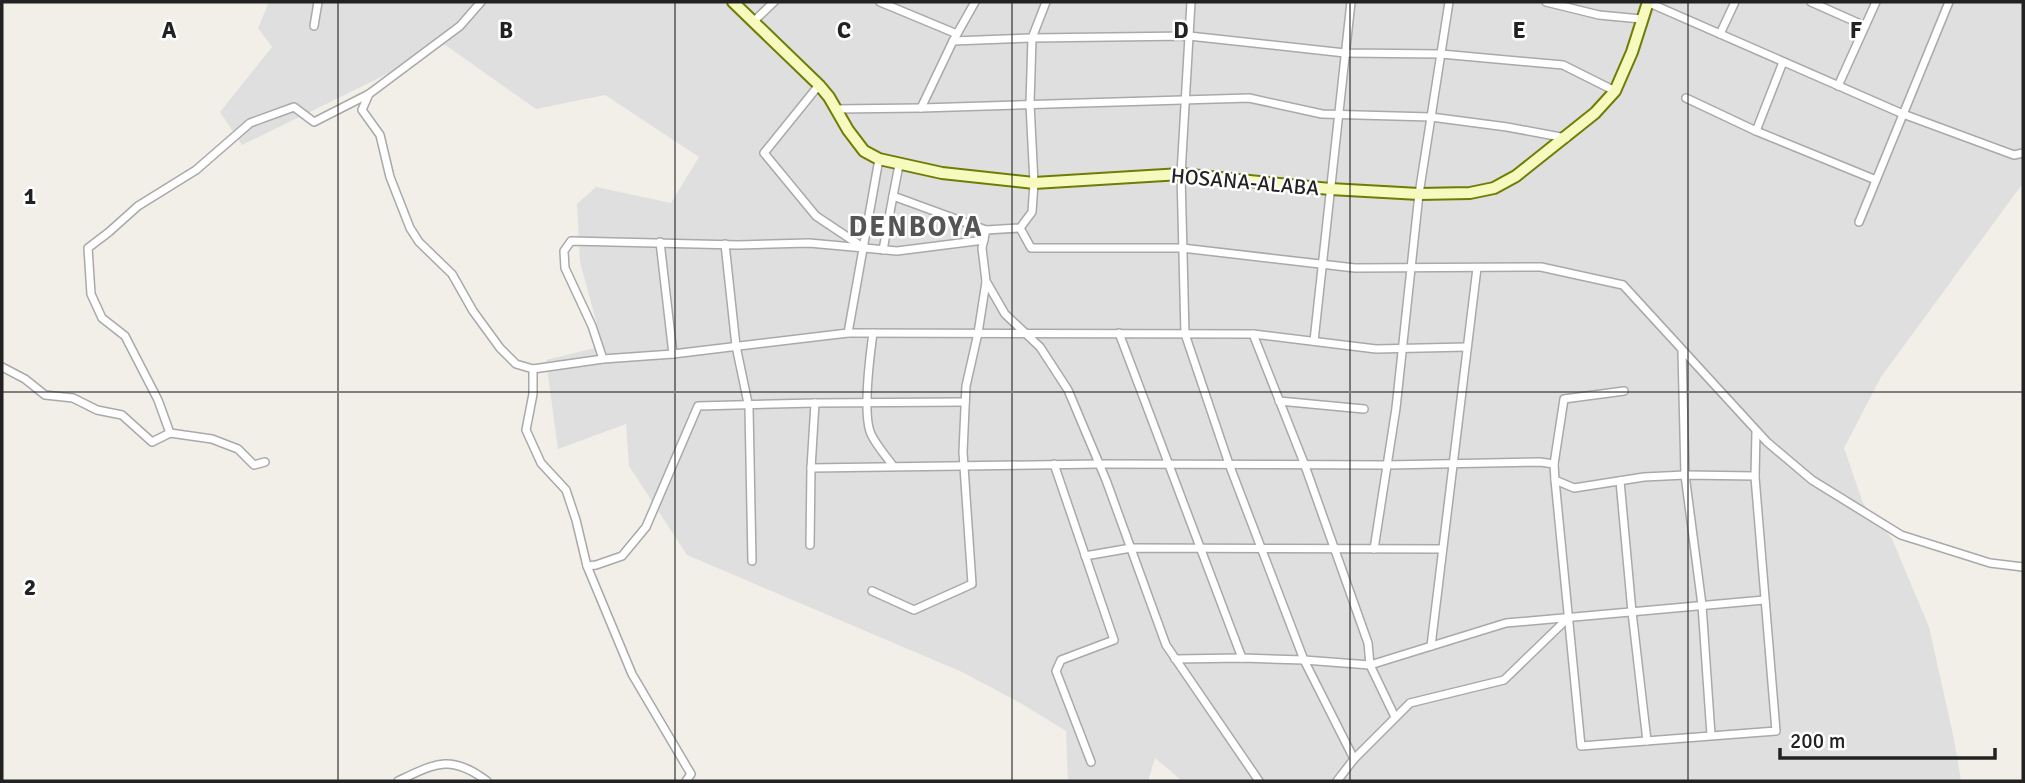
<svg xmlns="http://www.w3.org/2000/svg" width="2025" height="783" viewBox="0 0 2025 783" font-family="Signika,sans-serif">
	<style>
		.residential { fill: #e0dfdf }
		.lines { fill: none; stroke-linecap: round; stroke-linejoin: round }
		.minor-casing { stroke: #a9a9a9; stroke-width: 10 }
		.secondary-casing { stroke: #707d05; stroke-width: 14 }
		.minor { stroke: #fff; stroke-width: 7 }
		.secondary { stroke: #f7fabf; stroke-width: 10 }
		.grid { fill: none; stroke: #222; stroke-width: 2; stroke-opacity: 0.55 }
		.labels { text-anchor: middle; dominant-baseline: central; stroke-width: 5; stroke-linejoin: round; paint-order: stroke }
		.street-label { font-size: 21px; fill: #222; stroke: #fff }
		.district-label { font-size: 28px; font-weight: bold; letter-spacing: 2px; fill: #555; stroke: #fff }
		.grid-label { font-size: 23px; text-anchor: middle; font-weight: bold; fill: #222; stroke: #fff; stroke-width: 5; stroke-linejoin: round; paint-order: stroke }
	</style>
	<rect width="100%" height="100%" fill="#f2efe9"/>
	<polygon class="residential" points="269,2 2023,2 2023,183 1881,377 1844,448 1863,503 1892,539 1929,627 1954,739 1961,781 1182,781 1155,758 1148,781 1068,781 1066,731 1022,704 962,672 687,555 629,466 626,424 558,449 546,360 603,346 580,262 577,204 596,187 671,203 699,157 605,95 536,109 444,44 373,81 242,145 220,112 272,47 258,28"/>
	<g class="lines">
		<g class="minor-casing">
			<g id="minor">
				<polyline points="481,2 460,26 369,94 362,110 380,135 390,177 410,228 419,242 452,274 473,311 500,348 516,364 533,369"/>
				<polyline points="880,2 957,34"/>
				<polyline points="1046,2 1032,38 1030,104 1034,183 1032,212 1020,228 986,230 982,248 986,281 1005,314 1040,347 1068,390 1106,480 1166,645 1259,781"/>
				<polyline points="1191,2 1181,174 1185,334 1229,464 1304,660 1354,759"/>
				<polyline points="1546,2 1599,15 1641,19"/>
				<polyline points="1647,2 1903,114 2014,155 2023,153"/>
				<polyline points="1811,2 1865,26"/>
				<polyline points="754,21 774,2"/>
				<polyline points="314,26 318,2"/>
				<polyline points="1720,34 1735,2"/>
				<polyline points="953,41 1032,38 1189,36 1345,53 1441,54 1563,65 1615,91"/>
				<polyline points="819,85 764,153 816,216 861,246"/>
				<polyline points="1838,86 1876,2"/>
				<polyline points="1686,98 1756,131 1876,180"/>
				<polyline points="921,108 953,41 975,2"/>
				<polyline points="835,109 921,108 1249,98 1322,114 1431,117 1507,127 1566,138"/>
				<polyline points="1756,131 1783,62"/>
				<polyline points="899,165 893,196 986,230"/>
				<polyline points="1859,222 1949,2"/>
				<polyline points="1020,228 1031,248 1182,248 1355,268 1541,267 1623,285 1767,442 1812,480 1901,535 1990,563 2023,567"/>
				<polyline points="660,242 673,354"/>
				<polyline points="725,244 736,346 749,408 752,561"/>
				<polyline points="883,250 893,196"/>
				<polyline points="848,333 1253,334 1376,349 1467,347"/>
				<path d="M873 333C870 355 862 414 871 434 876 445 886 456 893 466"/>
				<polyline points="1119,333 1242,658"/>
				<polyline points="1253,334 1304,463 1368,643 1370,665 1395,717"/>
				<polyline points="1314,341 1351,2"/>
				<polyline points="1682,351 1685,475 1702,605 1711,735"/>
				<polyline points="603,359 592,326 565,268 564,251 571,241 738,245 809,243 897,251 984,240"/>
				<polyline points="2,367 25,379 45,395 73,398 97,410 122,415 152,442 170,433"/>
				<polyline points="1279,401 1364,409"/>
				<polyline points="265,462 254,465 238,449 212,439 170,433 158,400 125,336 102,318 91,294 88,248 109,232 138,206 196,170 250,123 294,107 314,122 369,94"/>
				<polyline points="1054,464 1114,640 1061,660 1056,671 1091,762"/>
				<polyline points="1554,464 1564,399 1624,391"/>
				<polyline points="811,468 1099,464 1387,465 1540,462 1554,464 1555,480 1574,488 1644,477 1685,475 1755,476"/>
				<polyline points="1555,480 1581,746 1776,731 1755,477 1756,432"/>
				<polyline points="1620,481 1632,612 1647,741"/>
				<polyline points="810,545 811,468 815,403"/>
				<polyline points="1374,549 1396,408 1419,194 1449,2"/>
				<polyline points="1085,556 1131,548 1442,549"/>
				<polyline points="587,566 596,565 622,556 646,527 698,406 815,403 965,402"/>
				<polyline points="872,591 914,610 972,584 963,452 966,386 978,333 986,282"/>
				<polyline points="1431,646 1477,268"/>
				<polyline points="1175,659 1242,658 1304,660 1370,665 1506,623 1764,600"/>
				<path d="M398 781C436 763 451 754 487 781"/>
				<polyline points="686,781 691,774 632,674 587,566 576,520 566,490 541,463 526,430 533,394 533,369 603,359 673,354 848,333 879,159"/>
				<polyline points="1337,781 1354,759 1410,703 1504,680 1568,618"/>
			</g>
		</g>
		<g class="secondary-casing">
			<polyline id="secondary" points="733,2 819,85 829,97 848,130 864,151 879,159 942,173 1034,183 1181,174 1330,189 1419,194 1470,193 1494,188 1516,176 1595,113 1615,91 1632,52 1648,2"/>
		</g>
		<use href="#minor" class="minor"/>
		<use href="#secondary" class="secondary"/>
	</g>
	<path class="grid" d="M338 2V781M675 2V781M1012 2V781M1350 2V781M1688 2V781M2 392H2023"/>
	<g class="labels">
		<g class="street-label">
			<text transform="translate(1245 182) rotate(5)">HOSANA-ALABA</text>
		</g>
		<g class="district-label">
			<text x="916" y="227">DENBOYA</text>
		</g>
	</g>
	<g class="grid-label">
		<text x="169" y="38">A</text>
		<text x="506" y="38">B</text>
		<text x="844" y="38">C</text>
		<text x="1181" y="38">D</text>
		<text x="1519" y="38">E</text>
		<text x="1856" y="38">F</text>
		<text x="30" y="204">1</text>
		<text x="30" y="595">2</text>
	</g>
	<rect width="2025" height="783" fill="none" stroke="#222222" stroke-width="7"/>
	<path d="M1780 748v10h215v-10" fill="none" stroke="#222222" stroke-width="3.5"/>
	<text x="1790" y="748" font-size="21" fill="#222222" stroke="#ffffff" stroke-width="5" paint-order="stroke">200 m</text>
</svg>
